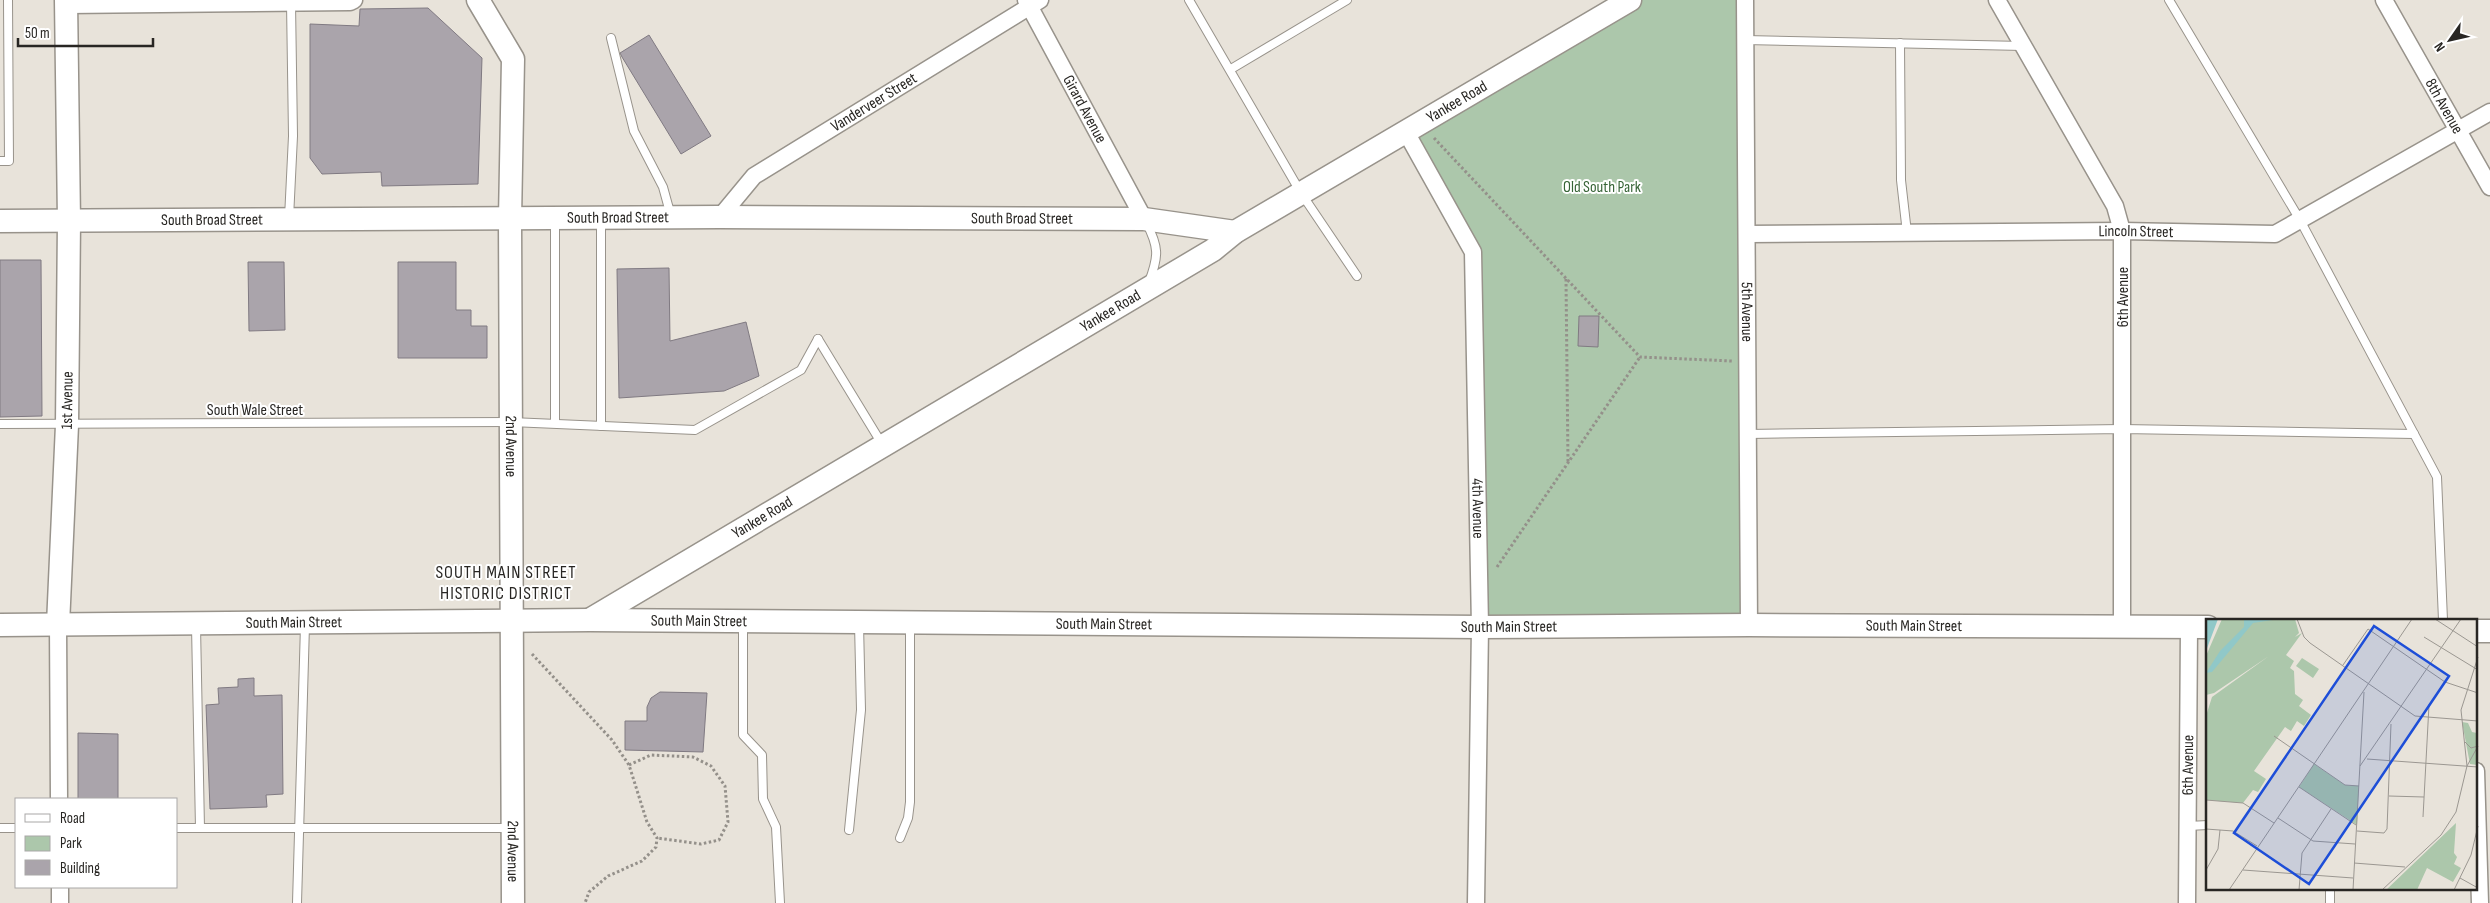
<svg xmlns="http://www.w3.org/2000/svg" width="2490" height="903" viewBox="0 0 2490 903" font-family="'Sofia Sans Condensed',sans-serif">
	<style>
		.green { fill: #acc7ab }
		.building { fill: #aaa4ab; stroke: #807a82 }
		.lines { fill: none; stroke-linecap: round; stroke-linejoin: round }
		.lane-casing { stroke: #98938b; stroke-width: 10 }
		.street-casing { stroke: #98938b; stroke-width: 19 }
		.secondary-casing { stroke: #98938b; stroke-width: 25 }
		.path { stroke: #94908a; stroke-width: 3; stroke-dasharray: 2.5 2.5; stroke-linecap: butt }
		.lane { stroke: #fff; stroke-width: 8 }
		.street { stroke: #fff; stroke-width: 16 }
		.secondary { stroke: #fff; stroke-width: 22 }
		.labels { text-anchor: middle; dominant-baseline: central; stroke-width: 4; stroke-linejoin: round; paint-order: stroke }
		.street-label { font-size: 16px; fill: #282623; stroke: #fff }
		.park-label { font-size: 16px; fill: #376437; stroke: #fff }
		.neighbourhood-label { font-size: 18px; letter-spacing: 1px; fill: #282623; stroke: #fff }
		.inset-road { fill: none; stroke: #9b9791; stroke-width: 1 }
		.view { fill: #1d4ed8; fill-opacity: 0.15; stroke: #1d4ed8; stroke-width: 2.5 }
		.inset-edge { fill: none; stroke: #282623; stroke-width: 2.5 }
	</style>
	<rect width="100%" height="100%" fill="#e8e3da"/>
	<polygon class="green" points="1630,0 1745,0 1749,625 1480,627 1473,252 1406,132"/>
	<g class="building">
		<polygon points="428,8 482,58 478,184 382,186 381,172 322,174 310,158 310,24 359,26 360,9"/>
		<polygon points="649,35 711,136 681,154 622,57 620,53"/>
		<polygon points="0,260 41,260 42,416 0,417"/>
		<polygon points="248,262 284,262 285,330 249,331"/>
		<polygon points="398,262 456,262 456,310 471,310 471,326 487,326 487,358 398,358"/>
		<polygon points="669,268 670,341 746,322 759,376 724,391 619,398 617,269"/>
		<polygon points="1579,316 1599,316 1598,347 1578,346"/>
		<polygon points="254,678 254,696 282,695 283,794 266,795 267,807 210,809 206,705 219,704 218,688 238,687 238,679"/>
		<polygon points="660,692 707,693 703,752 625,750 625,721 647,721 647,707 651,698"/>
		<polygon points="78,733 118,734 118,799 78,799"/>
	</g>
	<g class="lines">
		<g class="lane-casing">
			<g id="lane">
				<polyline points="1189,0 1301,193 1357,276"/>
				<polyline points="2169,0 2300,220 2437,477 2443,620"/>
				<polyline points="611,38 634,131 663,187 671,216"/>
				<polyline points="1745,40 2023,46"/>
				<polyline points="1900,43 1901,180 1907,233"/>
				<polyline points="1231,69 1347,0"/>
				<polyline points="0,161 9,161 8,0"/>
				<polyline points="289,218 293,136 291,3"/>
				<polyline points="601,221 601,426"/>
				<path d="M1146 222C1159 247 1159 256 1149 282"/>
				<polyline points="818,339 882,444"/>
				<polyline points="555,423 555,220"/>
				<polyline points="0,424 511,422 695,430 801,370 818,339"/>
				<polyline points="1748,434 2122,429 2414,434"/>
				<polyline points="743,623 743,735 762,755 763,799 776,827 780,903"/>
				<polyline points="196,626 200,828"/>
				<polyline points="2188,826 2208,825"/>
				<polyline points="0,828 16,828"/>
				<polyline points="176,828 512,828"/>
				<polyline points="849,830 861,710 859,624"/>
				<polyline points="900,838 908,818 910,802 910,625"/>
				<polyline points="297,903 305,625"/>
				<polyline points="2330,903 2330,889"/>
			</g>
		</g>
		<g class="street-casing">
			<g id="street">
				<path id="s1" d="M1026 0 1144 219"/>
				<path id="s2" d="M1745 0 1749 625"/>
				<polyline points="1997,0 2115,206 2122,231 2122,627"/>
				<path id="s3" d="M2384 0 2490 187"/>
				<polyline points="67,5 350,2 354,0"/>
				<path id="s4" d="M1406 132 1473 252 1480 627 1476 903"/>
				<path id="s5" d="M720 217 754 176 1040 0"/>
				<path id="s6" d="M1748 234 2122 231 2275 234 2490 112"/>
				<polyline points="58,625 59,799"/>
				<polyline points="2476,771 2480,903"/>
				<polyline points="60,887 60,903"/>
				<path id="s7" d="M2187 903 2189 627"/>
			</g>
		</g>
		<g class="secondary-casing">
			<g id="secondary">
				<path id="s8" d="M478 0 513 59 510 219 513 903"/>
				<path id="s9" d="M0 221 720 217 1144 219 1235 232"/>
				<path id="s10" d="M591 619 1213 250 1235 232 1630 0"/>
				<path id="s11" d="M0 625 590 620 1480 627 1749 625 2208 627"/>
				<path id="s12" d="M58 625 67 425 69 221 66 0"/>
				<polyline points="2476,631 2490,631"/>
			</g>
		</g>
		<g class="path">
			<polyline points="1434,138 1640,357 1732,361"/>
			<polyline points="1566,279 1568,462"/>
			<polyline points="1497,567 1640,357"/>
			<polyline points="532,654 612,740 629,765 647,822 657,838 656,847 642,861 608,876 589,892 585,903"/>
			<polyline points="629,765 651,755 693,757 711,766 725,786 728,822 719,840 701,844 657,838"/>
		</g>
		<use href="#lane" class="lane"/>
		<use href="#street" class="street"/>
		<use href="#secondary" class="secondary"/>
	</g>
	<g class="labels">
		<g class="street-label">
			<text stroke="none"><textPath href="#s5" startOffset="194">Vanderveer Street</textPath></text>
			<text stroke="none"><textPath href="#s10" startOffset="1009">Yankee Road</textPath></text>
			<text stroke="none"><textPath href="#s3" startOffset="122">8th Avenue</textPath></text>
			<text stroke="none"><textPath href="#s1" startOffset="124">Girard Avenue</textPath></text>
			<text stroke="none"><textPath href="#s9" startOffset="618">South Broad Street</textPath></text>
			<text stroke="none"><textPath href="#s9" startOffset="1022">South Broad Street</textPath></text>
			<text stroke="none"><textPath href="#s9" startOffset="212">South Broad Street</textPath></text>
			<text stroke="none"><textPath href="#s6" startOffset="388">Lincoln Street</textPath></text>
			<text transform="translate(2123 297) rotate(-90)">6th Avenue</text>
			<text stroke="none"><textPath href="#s10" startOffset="604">Yankee Road</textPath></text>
			<text stroke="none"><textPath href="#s2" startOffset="312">5th Avenue</textPath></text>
			<text stroke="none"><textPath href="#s12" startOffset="225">1st Avenue</textPath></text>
			<text x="255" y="410">South Wale Street</text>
			<text stroke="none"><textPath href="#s8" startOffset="456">2nd Avenue</textPath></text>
			<text stroke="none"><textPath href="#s4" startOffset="394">4th Avenue</textPath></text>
			<text stroke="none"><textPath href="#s10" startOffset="199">Yankee Road</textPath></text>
			<text stroke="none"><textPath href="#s11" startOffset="699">South Main Street</textPath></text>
			<text stroke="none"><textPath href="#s11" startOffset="294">South Main Street</textPath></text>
			<text stroke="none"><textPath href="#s11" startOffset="1104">South Main Street</textPath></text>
			<text stroke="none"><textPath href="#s11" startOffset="1914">South Main Street</textPath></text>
			<text stroke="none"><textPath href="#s11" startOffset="1509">South Main Street</textPath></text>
			<text stroke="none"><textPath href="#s7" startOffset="138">6th Avenue</textPath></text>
			<text stroke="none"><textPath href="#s8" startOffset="861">2nd Avenue</textPath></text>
		</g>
		<g class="park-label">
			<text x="1602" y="187">Old South Park</text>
		</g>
		<g class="neighbourhood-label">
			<text x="506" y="572">SOUTH MAIN STREET<tspan x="506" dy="21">HISTORIC DISTRICT</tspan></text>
		</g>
	</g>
	<g transform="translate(2206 619)">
		<rect width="271" height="271" fill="#e8e3da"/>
		<path d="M16 0H89L93 14 89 18 96 14 80 36 88 42 84 49 88 52 89 75 97 81 93 87 105 96 98 107 91 102 85 112 79 108 48 152 60 160 52 173 47 171 37 184 0 181V97L6 78 63 37 8 74 0 76V37ZM96 39 113 50 107 59 90 47ZM256 103 262 104 266 113 271 114V146L264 145ZM108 145 139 166 153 167 151 206 93 168ZM250 204 248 234 251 238 248 245 255 249 247 263 221 249 211 271H180Z" fill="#acc7ab"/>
		<path d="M0 0H12L0 32ZM38 0H73L47 4 6 53 0 54 14 32 38 8Z" fill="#90c8c8"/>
		<path class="inset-road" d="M91 0 98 18 104 24 209 97 272 102M229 0 272 28M218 18 272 51M137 46 162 10 239 63 272 74M68 117 139 166 153 167M259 123 265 129 272 127M161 140 272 148M154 147 255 0M261 147 272 127M93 168 150 206M183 177 218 178M0 181 37 184 68 204M217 198 223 86 239 63M72 199 107 222 149 225M0 210 27 212 51 227M151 212 178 214 181 210 185 105M148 244 199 248M0 251 12 230 14 211M37 251 147 259M254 259 272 269M23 271 206 0M93 271 96 234 125 190M147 271 158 73M176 271 235 216 250 193 261 147 255 91 272 38M248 271 265 236 272 207"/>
		<path class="view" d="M168 7 243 57 103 265 28 214Z"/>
		<rect width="271" height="271" class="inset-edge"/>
	</g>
	<rect x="15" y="798" width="162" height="90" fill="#ffffff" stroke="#a9a8a7"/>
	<rect x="25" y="814" width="25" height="8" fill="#ffffff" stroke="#a9a8a7"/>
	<text x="60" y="823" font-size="15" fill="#282623">Road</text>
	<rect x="25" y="836" width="25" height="15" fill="#acc7ab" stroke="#a9a8a7"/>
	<text x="60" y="848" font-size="15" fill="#282623">Park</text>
	<rect x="25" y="860" width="25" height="15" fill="#aaa4ab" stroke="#a9a8a7"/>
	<text x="60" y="873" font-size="15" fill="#282623">Building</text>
	<g transform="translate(2450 40) rotate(236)" stroke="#ffffff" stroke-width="4" paint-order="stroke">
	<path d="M0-4L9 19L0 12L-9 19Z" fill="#282623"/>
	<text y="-8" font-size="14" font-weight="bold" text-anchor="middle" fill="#282623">N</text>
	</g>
	<path d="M18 38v8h135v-8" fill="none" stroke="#282623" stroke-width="2.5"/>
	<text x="25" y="38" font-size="15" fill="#282623" stroke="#ffffff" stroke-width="4" paint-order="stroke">50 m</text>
</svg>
